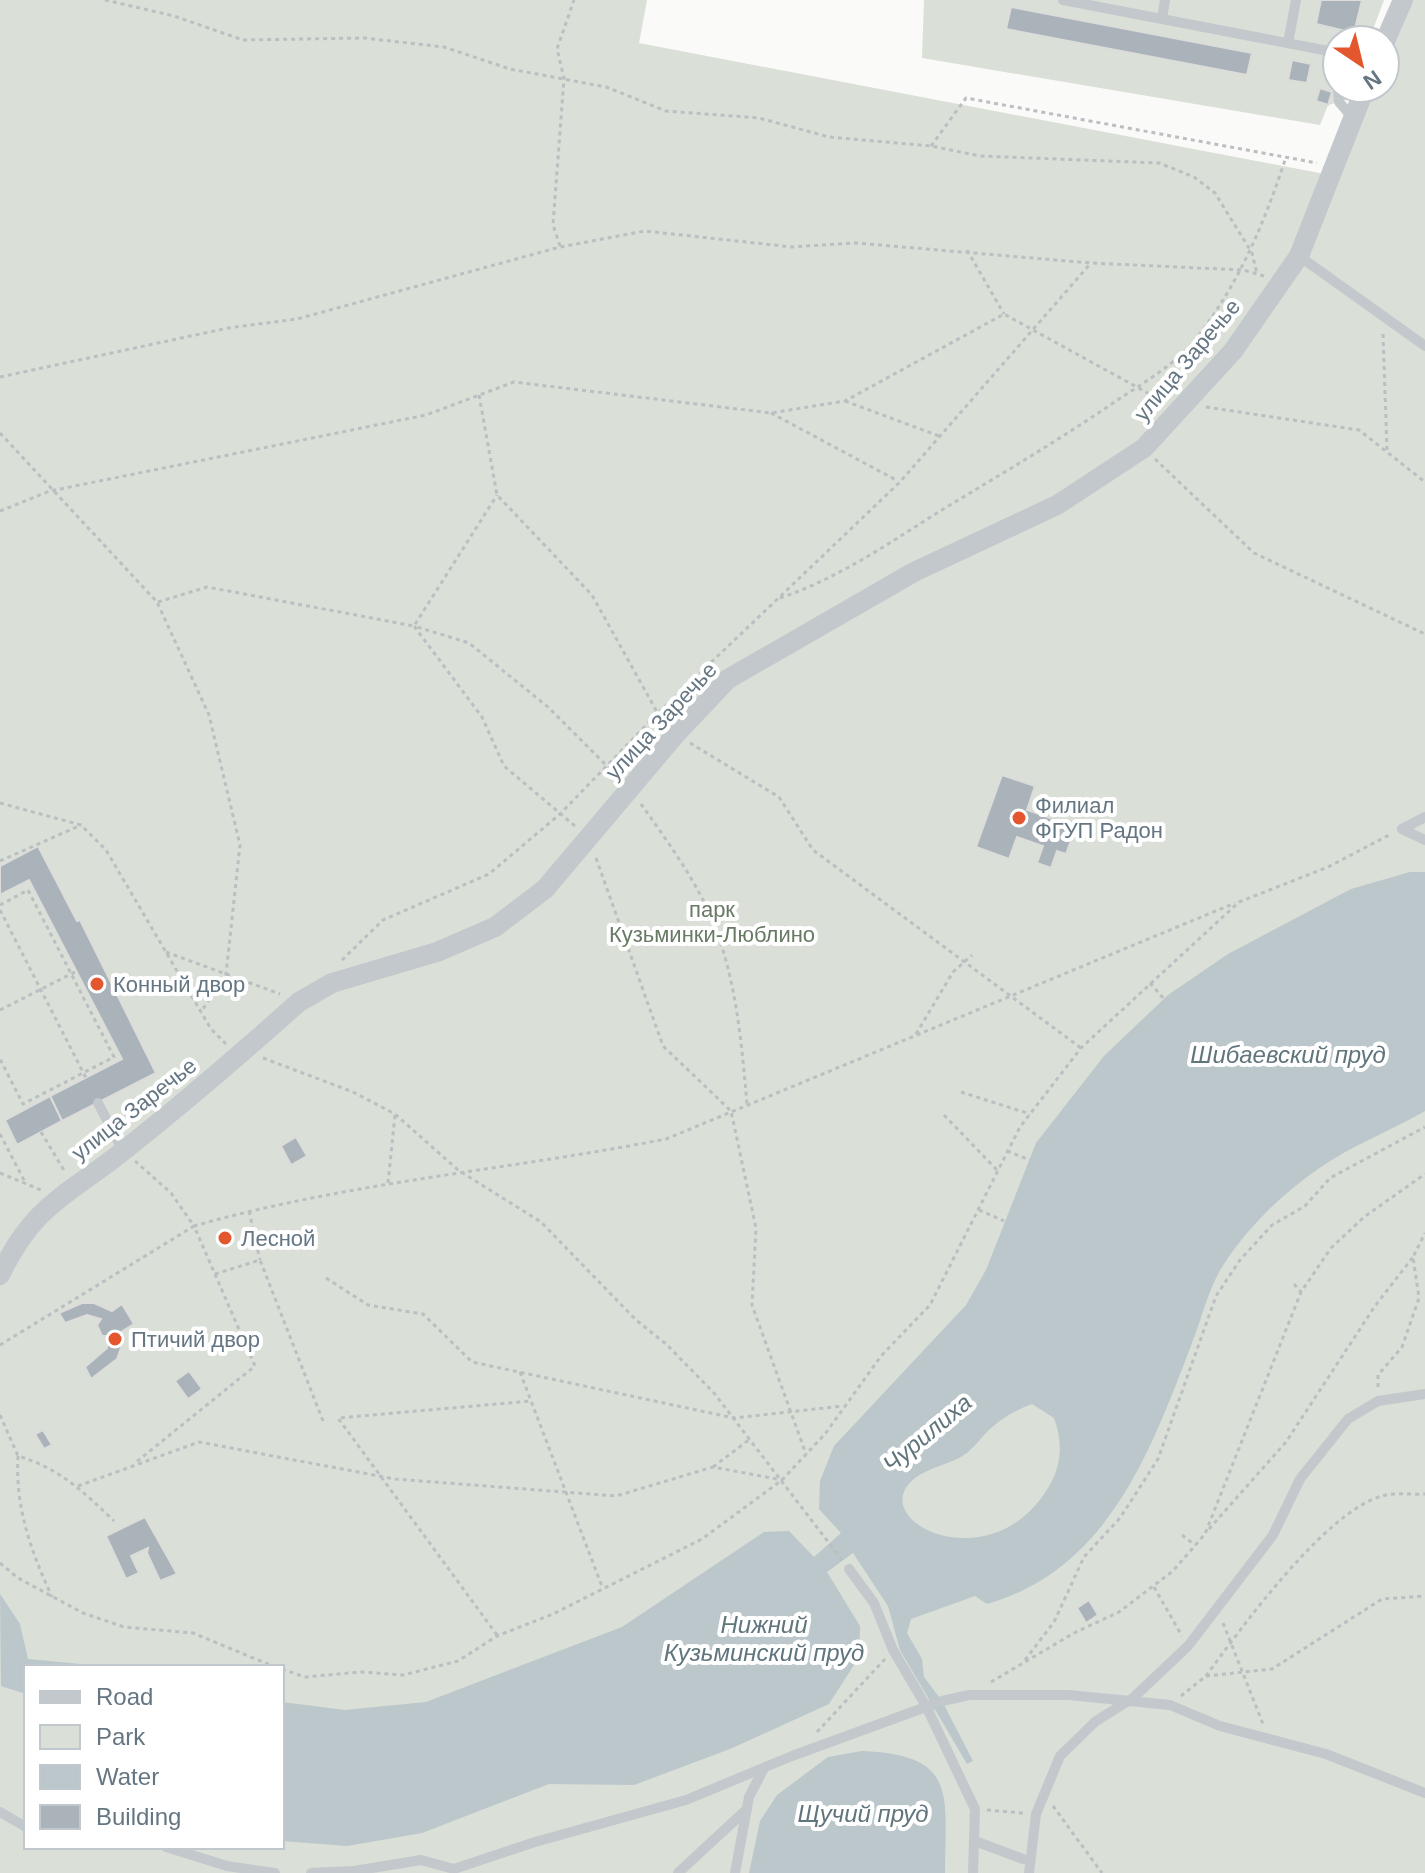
<svg xmlns="http://www.w3.org/2000/svg" width="1425" height="1873" viewBox="0 0 1425 1873" font-family="Helvetica,sans-serif">
	<style>
		.green { fill: #dadfd7; fill-rule: evenodd }
		.water { fill: #bbc7cb; fill-rule: evenodd }
		.building { fill: #aab3b9; stroke: #dcdcda; stroke-width: 2 }
		.lines { fill: none; stroke-linecap: round; stroke-linejoin: round }
		.path { stroke: #bbbfc2; stroke-width: 3; stroke-dasharray: 4 4; stroke-linecap: butt }
		.service { stroke: #c3c8cc; stroke-width: 10 }
		.minor { stroke: #c3c8cc; stroke-width: 20 }
		.poi-dot { fill: #e4572e; stroke: #fff; stroke-width: 3 }
		.labels { text-anchor: middle; dominant-baseline: central; stroke-width: 8; stroke-linejoin: round; paint-order: stroke }
		.street-label { font-size: 22px; fill: #657683; stroke: #fff }
		.poi-label { font-size: 22px; fill: #657683; stroke: #fff; text-anchor: start }
		.park-label { font-size: 22px; fill: #687a64; stroke: #fff }
		.water-label { font-size: 24px; font-style: italic; fill: #60757c; stroke: #fff }
	</style>
	<rect width="100%" height="100%" fill="#fafaf8"/>
	<g class="green">
		<path d="M0 0H647L639 43 1335 176 1373 88H1385V59L1410 0H1425V1873H0ZM26 1667H282V1847H26Z"/>
		<polygon points="924,0 1384,0 1369,40 1337,40 1337,88 1351,88 1346,100 1328,105 1320,125 922,58"/>
	</g>
	<g class="water">
		<path d="M1410 872H1425V1111C1391 1131 1350 1146 1318 1169 1282 1194 1248 1227 1224 1264 1209 1286 1202 1318 1192 1343 1151 1450 1109 1569 987 1604L975 1596 911 1619 907 1633 922 1659 924 1677 942 1701 973 1761 967 1764 900 1650 888 1606 853 1553 827 1572 860 1626 859 1657 829 1704 730 1749 634 1785 549 1784 422 1833 347 1846 282 1841V1702L345 1710 426 1702 622 1627 764 1532 789 1531 814 1557 841 1533 819 1509 820 1481 834 1446 966 1305 986 1270 1036 1143 1104 1056 1168 995 1228 954 1351 889ZM1032 1404 1054 1418C1063 1442 1062 1466 1048 1488 990 1584 862 1520 915 1478 929 1468 945 1465 959 1458 973 1451 980 1438 990 1429 1003 1417 1016 1410 1032 1404Z"/>
		<polygon points="0,1594 20,1624 28,1659 112,1667 26,1667 26,1694 1,1686"/>
		<path d="M862 1751C959 1755 945 1795 945 1873H749L760 1821 777 1795 828 1757Z"/>
	</g>
	<g class="building">
		<polygon points="1321,0 1362,0 1354,33 1316,24"/>
		<polygon points="1011,7 1252,53 1247,75 1006,29"/>
		<polygon points="1292,60 1311,64 1307,83 1288,80"/>
		<polygon points="1320,88 1332,92 1328,105 1316,101"/>
		<polygon points="1002,775 1035,786 1027,810 1076,827 1066,854 1057,851 1051,868 1037,863 1043,846 1017,837 1009,859 976,847"/>
		<polygon points="38,846 77,921 80,920 156,1073 62,1121 50,1096 122,1059 29,880 0,895 0,866"/>
		<polygon points="50,1096 62,1121 17,1145 5,1120"/>
		<polygon points="296,1137 307,1156 291,1165 281,1146"/>
		<polygon points="82,1303 94,1303 112,1311 122,1304 134,1324 121,1332 123,1342 117,1359 91,1379 85,1367 107,1348 108,1336 102,1336 97,1325 101,1319 87,1315 65,1323 59,1313"/>
		<polygon points="189,1371 202,1389 188,1399 175,1381"/>
		<polygon points="43,1430 52,1445 44,1449 35,1434"/>
		<polygon points="145,1517 177,1574 160,1581 147,1553 148,1548 131,1556 139,1573 126,1579 106,1536"/>
		<polygon points="1089,1600 1098,1615 1086,1623 1077,1608"/>
	</g>
	<g class="lines">
		<g class="path">
			<polyline points="105,0 174,16 243,40 364,38 444,47 510,69 606,87 666,111 759,118 829,137 931,146 980,156 1159,163 1194,177 1215,193 1252,253 1257,274"/>
			<polyline points="931,146 966,98 1317,163"/>
			<polyline points="560,246 553,225 564,78 557,49 574,0"/>
			<polyline points="967,250 1004,314"/>
			<polyline points="1383,334 1387,450"/>
			<polyline points="0,377 228,328 297,319 560,247 645,231 792,247 856,243 1091,263 1243,270 1264,276"/>
			<polyline points="479,395 497,495 592,595 662,721"/>
			<polyline points="845,401 939,436"/>
			<polyline points="1206,407 1359,430 1425,482"/>
			<polyline points="771,413 898,481"/>
			<polyline points="0,433 157,602 209,715 240,845 226,974 201,1012"/>
			<polyline points="1155,459 1254,553 1425,634"/>
			<polyline points="0,511 50,491 426,415 514,382 771,413 845,401 1004,314 1164,402"/>
			<path d="M780 598C845 576 897 537 955 502 1010 469 1065 436 1119 399 1145 382 1174 365 1195 340 1239 284 1264 224 1286 157"/>
			<polyline points="158,602 207,587 414,626 497,495"/>
			<polyline points="690,743 779,797 813,850 1081,1048"/>
			<polyline points="0,803 81,825 106,850 211,1029 226,1044"/>
			<path d="M641 804C663 835 687 868 704 902 735 964 741 1036 747 1104"/>
			<polyline points="575,826 504,766 482,717 414,626 469,643 548,707 618,777"/>
			<polyline points="596,858 663,1046 731,1111 756,1228 752,1305 806,1454"/>
			<polyline points="0,861 81,825"/>
			<polyline points="0,905 28,890 114,1057 23,1104 0,1059"/>
			<polyline points="0,910 86,1078"/>
			<polyline points="166,952 280,994"/>
			<polyline points="342,960 383,920 489,874 560,814 656,715 900,482 1091,263"/>
			<polyline points="1150,983 1164,999"/>
			<polyline points="0,1010 75,972"/>
			<polyline points="916,1034 953,972 972,955"/>
			<polyline points="263,1058 353,1092 395,1114 458,1170 541,1222 636,1320 666,1344 714,1393 842,1560"/>
			<polyline points="961,1092 1030,1114"/>
			<polyline points="944,1115 997,1170"/>
			<polyline points="41,1132 65,1172"/>
			<polyline points="0,1134 26,1184"/>
			<polyline points="1007,1151 1030,1160"/>
			<path d="M135 1161 171 1193 194 1226C349 1182 508 1170 666 1139L1235 903"/>
			<polyline points="0,1173 41,1190"/>
			<polyline points="388,1183 395,1115"/>
			<polyline points="979,1210 1004,1221"/>
			<polyline points="249,1211 260,1260"/>
			<polyline points="215,1274 260,1260 323,1421"/>
			<polyline points="326,1278 368,1305 423,1314 472,1362 734,1418 843,1406"/>
			<polyline points="1294,1284 1301,1292"/>
			<polyline points="0,1345 194,1226 255,1366 135,1463"/>
			<polyline points="520,1372 603,1589"/>
			<polyline points="1378,1387 1378,1375 1402,1347 1419,1298 1413,1257 1425,1233"/>
			<path d="M0 1415 18 1456C59 1468 84 1492 114 1521"/>
			<path d="M18 1456C15 1508 31 1551 52 1597"/>
			<polyline points="713,1467 750,1439"/>
			<polyline points="78,1486 199,1442 395,1479 616,1496 713,1467 782,1480"/>
			<polyline points="1209,1529 1286,1442 1375,1306 1413,1257"/>
			<polyline points="1182,1535 1195,1545"/>
			<polyline points="0,1563 18,1578 83,1613 124,1627 193,1633 275,1667"/>
			<polyline points="1154,1587 1182,1636"/>
			<polyline points="1223,1623 1263,1724"/>
			<polyline points="497,1635 338,1418 531,1401"/>
			<polyline points="1025,1660 1054,1622 1084,1557 1120,1518 1158,1459 1216,1296 1240,1260 1272,1225 1305,1206 1330,1178 1425,1127"/>
			<polyline points="282,1669 305,1677 361,1672 403,1675 458,1661 497,1636 553,1614 702,1539 782,1480 825,1434 881,1356 930,1305 1020,1127 1081,1048 1239,902 1328,867 1391,834"/>
			<path d="M1206 1676C1241 1628 1326 1511 1382 1496 1394 1492 1412 1495 1425 1494"/>
			<polyline points="991,1682 1074,1633 1119,1612 1173,1571 1205,1534 1301,1292 1331,1248 1364,1217 1425,1174"/>
			<polyline points="1181,1696 1206,1676 1272,1669 1382,1599 1425,1596"/>
			<polyline points="817,1732 885,1659"/>
			<polyline points="1053,1806 1102,1873"/>
			<polyline points="987,1810 1023,1813"/>
		</g>
		<g class="service">
			<polyline points="1063,0 1334,52 1337,78"/>
			<polyline points="1162,19 1165,0"/>
			<polyline points="1288,43 1296,0"/>
			<polyline points="1338,88 1339,102 1352,117"/>
			<polyline points="1299,256 1425,346"/>
			<polyline points="1402,829 1425,817"/>
			<polyline points="1402,829 1425,840"/>
			<polyline points="98,1103 123,1151"/>
			<polyline points="849,1569 874,1603 893,1650 926,1706 975,1809 973,1873"/>
			<polyline points="942,1701 969,1695 1069,1695 1170,1705 1220,1726 1326,1754 1425,1793"/>
			<polyline points="0,1812 26,1827"/>
			<polyline points="975,1841 1023,1859"/>
			<polyline points="166,1847 227,1866 275,1873"/>
			<polyline points="311,1873 354,1871 421,1860 454,1869 535,1842 686,1800 792,1756 934,1704"/>
			<polyline points="678,1873 747,1809"/>
			<polyline points="735,1873 749,1797 763,1770"/>
			<polyline points="1029,1873 1036,1814 1060,1756 1096,1721 1133,1698 1188,1646 1273,1535 1300,1479 1348,1419 1378,1401 1425,1394"/>
		</g>
		<g class="minor">
			<polyline points="1385,41 1403,0"/>
			<path d="M0 1275C35 1202 69 1195 127 1148 186 1101 243 1052 299 1002L332 983 437 952 495 927 545 889 676 734 728 679 914 572 1057 505 1144 448 1233 351 1299 256 1365 88"/>
		</g>
	</g>
	<g class="poi-dot">
		<circle cx="1019" cy="818" r="8"/>
		<circle cx="97" cy="984" r="8"/>
		<circle cx="225" cy="1238" r="8"/>
		<circle cx="115" cy="1339" r="8"/>
	</g>
	<g class="labels">
		<g class="street-label">
			<text transform="translate(1187 360) rotate(-50)">улица Заречье</text>
			<text transform="translate(661 721) rotate(-47)">улица Заречье</text>
			<text transform="translate(134 1109) rotate(-38)">улица Заречье</text>
		</g>
		<g class="poi-label">
			<text x="1035" y="805">Филиал<tspan x="1035" dy="25">ФГУП Радон</tspan></text>
			<text x="113" y="984">Конный двор</text>
			<text x="241" y="1238">Лесной</text>
			<text x="131" y="1339">Птичий двор</text>
		</g>
		<g class="park-label">
			<text x="712" y="909">парк<tspan x="712" dy="25">Кузьминки-Люблино</tspan></text>
		</g>
		<g class="water-label">
			<text x="1288" y="1054">Шибаевский пруд</text>
			<text transform="translate(927 1433) rotate(-40)">Чурилиха</text>
			<text x="764" y="1624">Нижний<tspan x="764" dy="28">Кузьминский пруд</tspan></text>
			<text x="863" y="1813">Щучий пруд</text>
		</g>
	</g>
	<rect x="24" y="1665" width="260" height="184" fill="#ffffff" stroke="#c1c8cd" stroke-width="2"/>
	<rect x="40" y="1691" width="40" height="12" fill="#c3c8cc" stroke="#c1c8cd" stroke-width="2"/>
	<text x="96" y="1705" font-size="24" fill="#657683">Road</text>
	<rect x="40" y="1725" width="40" height="24" fill="#dadfd7" stroke="#c1c8cd" stroke-width="2"/>
	<text x="96" y="1745" font-size="24" fill="#657683">Park</text>
	<rect x="40" y="1765" width="40" height="24" fill="#bbc7cb" stroke="#c1c8cd" stroke-width="2"/>
	<text x="96" y="1785" font-size="24" fill="#657683">Water</text>
	<rect x="40" y="1805" width="40" height="24" fill="#aab3b9" stroke="#c1c8cd" stroke-width="2"/>
	<text x="96" y="1825" font-size="24" fill="#657683">Building</text>
	<g transform="translate(1361 64) rotate(145)"><circle r="38" fill="#ffffff" stroke="#c1c8cd" stroke-width="2"/>
	<path d="M0-6L14 30L0 20L-14 30Z" fill="#e4572e"/>
	<text y="-12" font-size="22" font-weight="bold" text-anchor="middle" fill="#657683">N</text>
	</g>
</svg>
